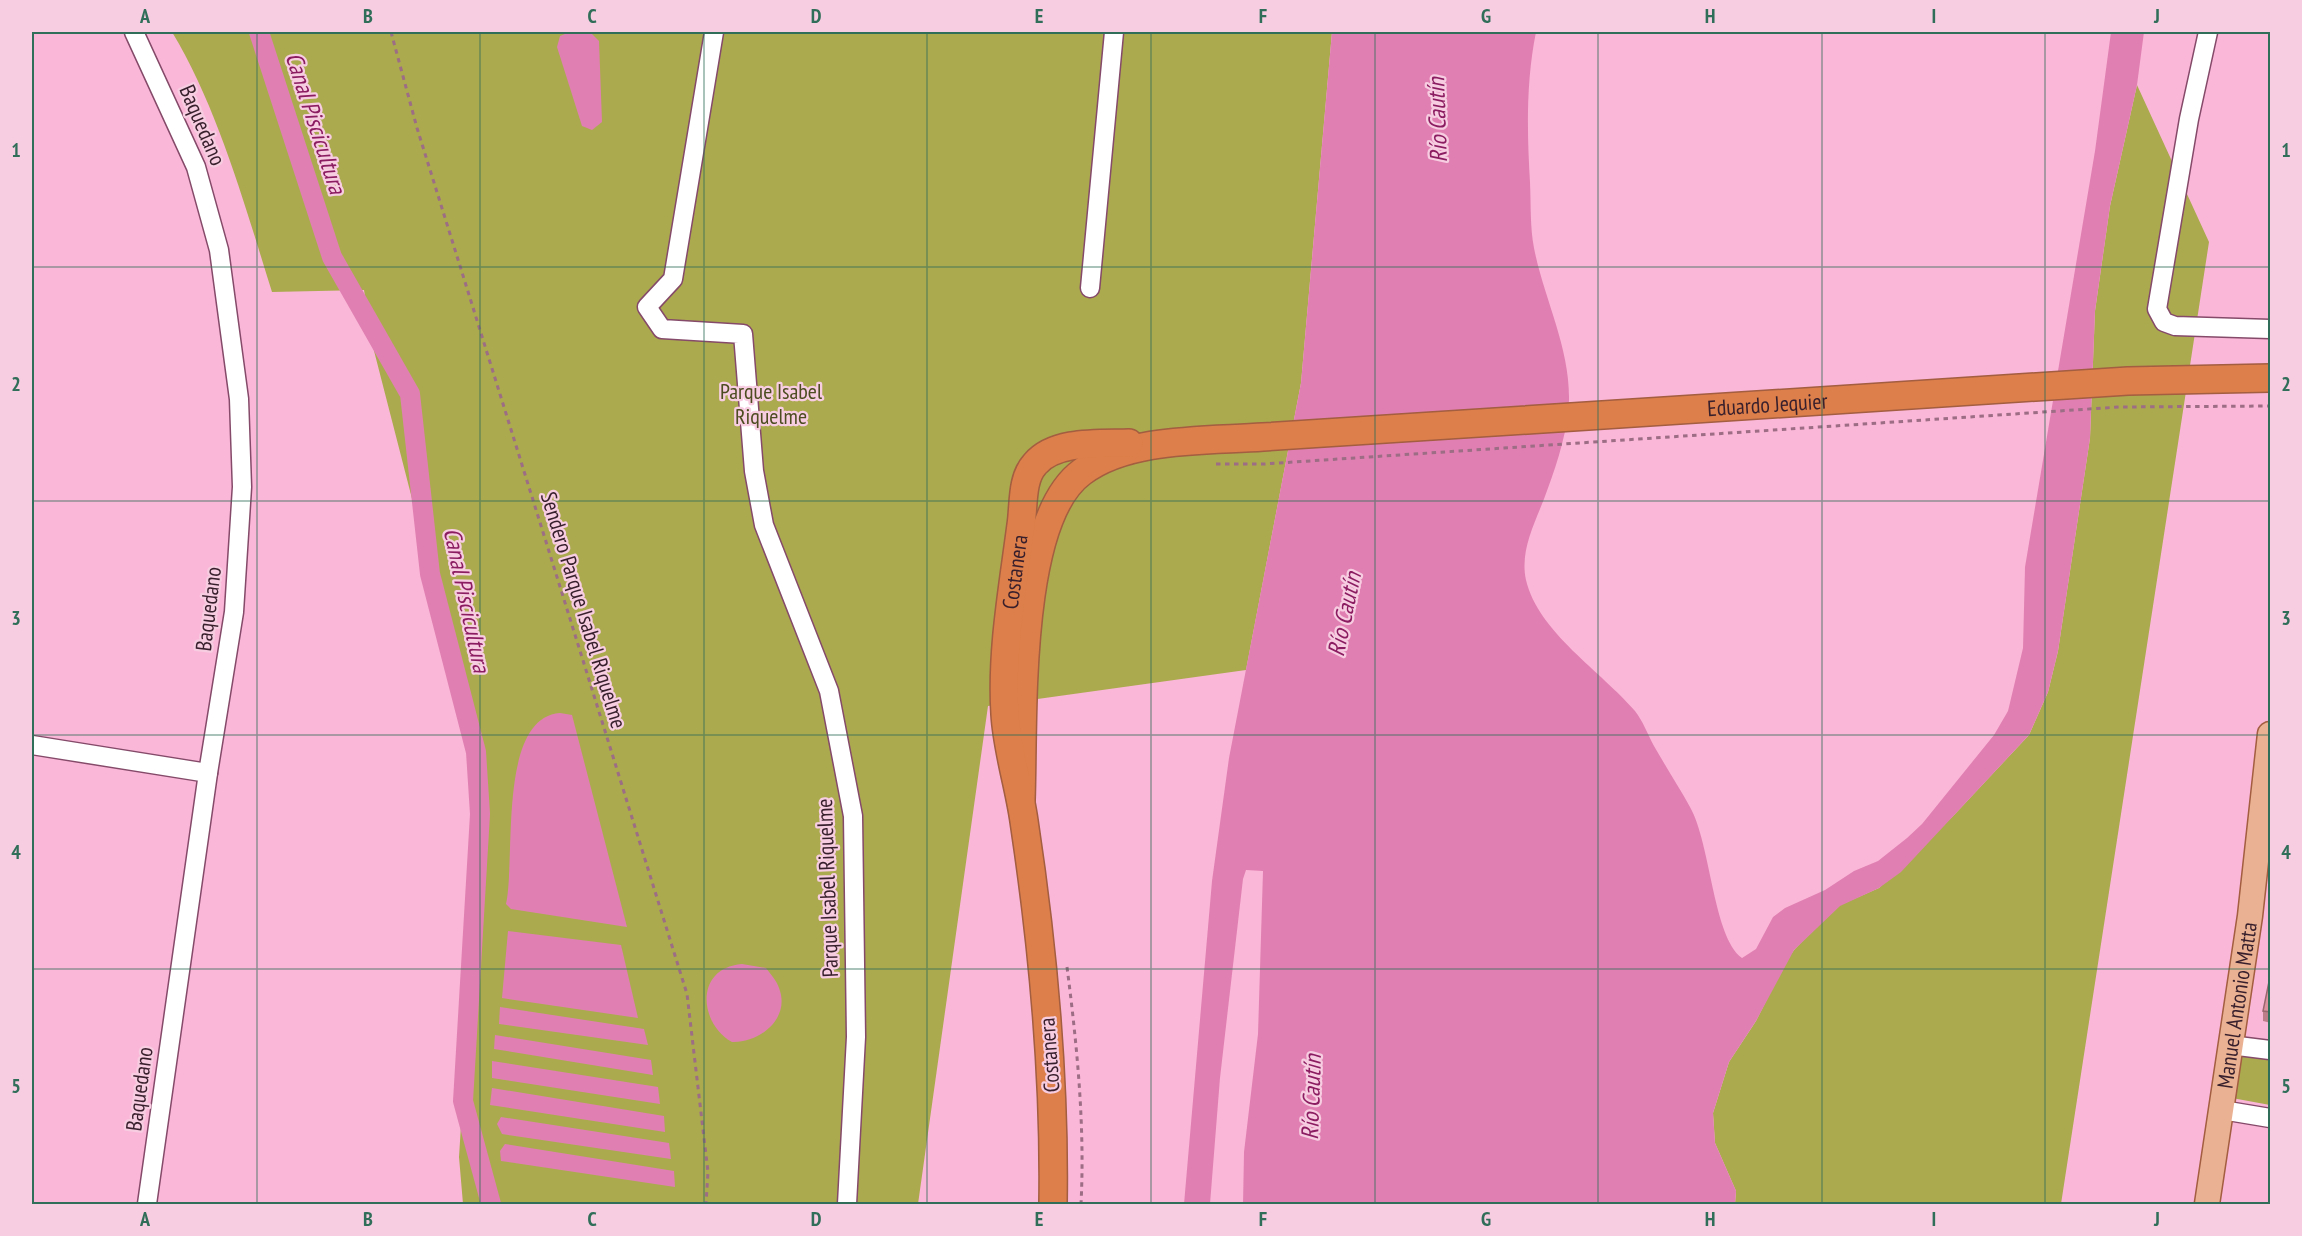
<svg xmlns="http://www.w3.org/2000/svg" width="2302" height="1236" viewBox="0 0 2302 1236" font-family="'PT Sans Narrow',sans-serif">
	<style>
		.green { fill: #abaa4f }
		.water { fill: #e080b2 }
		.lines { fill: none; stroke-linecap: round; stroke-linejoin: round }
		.canal { stroke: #e080b2; stroke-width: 20 }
		.minor-casing { stroke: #854a69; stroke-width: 21 }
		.major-casing { stroke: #a35d40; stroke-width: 27 }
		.highway-casing { stroke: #a35d40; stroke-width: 30 }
		.path { stroke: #9c6d84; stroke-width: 3; stroke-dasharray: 4.5 4.5; stroke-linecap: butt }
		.minor { stroke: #fff; stroke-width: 18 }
		.major { stroke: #eab292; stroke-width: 24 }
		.highway { stroke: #dc7f4a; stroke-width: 27 }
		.wall { fill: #bd7e89 }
		.building { fill: #dc939f; stroke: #9a676f; stroke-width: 1.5 }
		.grid { fill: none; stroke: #316e59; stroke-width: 1.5; stroke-opacity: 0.55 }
		.labels { text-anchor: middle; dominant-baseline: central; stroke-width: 4.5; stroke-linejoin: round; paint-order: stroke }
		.street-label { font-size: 22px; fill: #381f2c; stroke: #f7cde1 }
		.park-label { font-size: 22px; fill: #4c4c20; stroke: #f7cde1 }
		.water-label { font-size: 24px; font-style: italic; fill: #8c1c61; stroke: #f7cde1 }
		.neatline { fill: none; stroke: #316e59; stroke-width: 2 }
		.grid-label { font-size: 20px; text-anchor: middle; font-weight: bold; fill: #316e59 }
	</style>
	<rect width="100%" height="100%" fill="#fbb7d8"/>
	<g class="green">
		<path d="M172 32H1332L1301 383 1246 670 988 706 918 1204H463L459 1157 483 775 372 343 364 290 272 292C245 206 218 108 172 32Z"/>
		<polygon points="2137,85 2209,242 2061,1204 1735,1204 1736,1191 1715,1143 1713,1113 1729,1062 1756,1021 1784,965 1794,950 1824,919 1840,905 1879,888 1955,814 2029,735 2048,692 2058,651 2090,438 2095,311 2110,206"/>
		<polygon points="2241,1054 2270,1058 2270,1105 2232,1098"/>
	</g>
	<g class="water">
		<polygon points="570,32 590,32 599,41 602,122 592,130 582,126 557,47 560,36"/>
		<path d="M1332 32H1536C1526 82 1527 131 1530 182 1531 204 1530 227 1534 248 1544 299 1570 347 1569 400 1568 429 1558 461 1548 488 1538 518 1519 548 1526 580 1538 632 1602 672 1635 711 1643 721 1648 735 1654 746 1666 767 1679 787 1690 807 1711 844 1713 937 1742 958L1756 949 1773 917 1785 908 1825 890 1854 871 1878 861 1907 838 1922 824 1994 735 2008 711 2023 648 2025 567 2095 151 2111 32H2144L2137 85 2110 206 2095 311 2090 438 2058 651 2048 692 2029 735 1901 872 1879 888 1840 906 1794 950 1756 1021 1729 1062 1713 1113 1715 1143 1736 1191 1735 1204H1243L1244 1152 1258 1034 1263 871 1246 870 1243 879 1220 1078 1210 1204H1184L1212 881 1229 758 1301 383Z"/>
		<path d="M560 713 572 715 627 927 511 909 506 904C516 860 497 718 560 713Z"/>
		<polygon points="508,931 621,945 638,1018 502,998"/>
		<path d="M742 964 766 968C771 975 777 981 779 988 791 1019 759 1043 732 1042 699 1024 694 968 742 964Z"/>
		<polygon points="500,1007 644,1029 648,1045 499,1024"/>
		<polygon points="495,1035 651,1060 653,1075 494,1049"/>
		<polygon points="492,1061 658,1087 660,1104 492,1078"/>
		<polygon points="492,1088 664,1116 665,1132 490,1105"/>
		<polygon points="501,1117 669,1143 671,1159 502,1134 497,1124"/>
		<polygon points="505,1144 674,1171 675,1187 501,1161 500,1151"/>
	</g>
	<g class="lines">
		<polyline class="canal" points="259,32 332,257 410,394 430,574 476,752 480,814 463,1101 491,1204"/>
		<g class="minor-casing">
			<g id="minor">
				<polyline points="134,32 196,167 219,250 239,399 242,487 234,612 208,773 147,1204"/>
				<polyline points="714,32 673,279 647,307 662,329 743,334 754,471 764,525 829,691 853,816 856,1037 847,1204"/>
				<polyline points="2208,32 2189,119 2157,309 2164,322 2175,326 2270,329"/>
				<polyline points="1090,288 1114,32"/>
				<polyline points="32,745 208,773"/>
				<polyline points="2230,1045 2270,1050"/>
				<polyline points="2222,1110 2270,1118"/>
			</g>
		</g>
		<g class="major-casing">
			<g id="major">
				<path id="s1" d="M2207 1204 2250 916 2270 734"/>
			</g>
		</g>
		<g class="highway-casing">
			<g id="highway">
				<path id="s2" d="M1021 800C1024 721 1015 521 1082 472 1128 437 1207 441 1263 437L2128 381 2270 378"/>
				<path id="s3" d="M1053 1204C1055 1077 1043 947 1024 821 1019 785 1007 750 1005 714 1001 651 1013 587 1021 525 1024 506 1021 479 1035 464 1055 440 1100 444 1129 443"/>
			</g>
		</g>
		<g class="path">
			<polyline points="391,32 417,128 687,994 708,1172 706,1204"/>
			<polyline points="1216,464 1264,464 2119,407 2270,406"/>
			<path d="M1067 967C1077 1045 1085 1126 1081 1204"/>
		</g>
		<use href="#minor" class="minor"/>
		<use href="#major" class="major"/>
		<use href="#highway" class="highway"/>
	</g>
	<polygon class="wall" points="2271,972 2271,1023 2263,1021 2263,1011"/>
	<polygon class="building" points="2271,972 2271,1012 2263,1011"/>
	<path class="grid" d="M257 32V1204M480 32V1204M704 32V1204M927 32V1204M1151 32V1204M1375 32V1204M1598 32V1204M1822 32V1204M2045 32V1204M32 267H2270M32 501H2270M32 735H2270M32 969H2270"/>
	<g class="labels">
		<g class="street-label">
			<text transform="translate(203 125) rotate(67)">Baquedano</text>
			<text stroke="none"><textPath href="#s2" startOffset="1034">Eduardo Jequier</textPath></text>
			<text stroke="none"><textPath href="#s3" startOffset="636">Costanera</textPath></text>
			<text transform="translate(208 609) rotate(-83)">Baquedano</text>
			<text transform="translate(584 610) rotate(73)">Sendero Parque Isabel Riquelme</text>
			<text transform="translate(827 888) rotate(-92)">Parque Isabel Riquelme</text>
			<text stroke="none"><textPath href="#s1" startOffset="201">Manuel Antonio Matta</textPath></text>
			<text transform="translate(1049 1055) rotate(-94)">Costanera</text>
			<text transform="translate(139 1089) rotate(-82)">Baquedano</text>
		</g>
		<g class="park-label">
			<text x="771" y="391">Parque Isabel<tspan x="771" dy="25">Riquelme</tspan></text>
		</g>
		<g class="water-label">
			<text transform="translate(1437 120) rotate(-92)">Río Cautín</text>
			<text transform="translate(316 123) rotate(72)">Canal Piscicultura</text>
			<text transform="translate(467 600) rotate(78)">Canal Piscicultura</text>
			<text transform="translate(1344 614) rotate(-78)">Río Cautín</text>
			<text transform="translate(1311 1097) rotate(-88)">Río Cautín</text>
		</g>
	</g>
	<rect width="2302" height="1236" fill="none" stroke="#f7cde1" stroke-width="66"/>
	<rect x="33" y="33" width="2236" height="1170" class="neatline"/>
	<g class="grid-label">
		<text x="145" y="23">A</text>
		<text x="368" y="23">B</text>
		<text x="592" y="23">C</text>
		<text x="816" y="23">D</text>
		<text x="1039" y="23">E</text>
		<text x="1263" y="23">F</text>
		<text x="1486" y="23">G</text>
		<text x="1710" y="23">H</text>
		<text x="1934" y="23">I</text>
		<text x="2157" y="23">J</text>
		<text x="16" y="157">1</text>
		<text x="2286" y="157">1</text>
		<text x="16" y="391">2</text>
		<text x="2286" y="391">2</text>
		<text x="16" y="625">3</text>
		<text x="2286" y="625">3</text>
		<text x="16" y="859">4</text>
		<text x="2286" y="859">4</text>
		<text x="16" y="1093">5</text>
		<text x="2286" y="1093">5</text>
		<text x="145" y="1226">A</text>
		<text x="368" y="1226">B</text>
		<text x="592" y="1226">C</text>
		<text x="816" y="1226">D</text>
		<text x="1039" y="1226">E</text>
		<text x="1263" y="1226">F</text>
		<text x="1486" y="1226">G</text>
		<text x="1710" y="1226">H</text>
		<text x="1934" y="1226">I</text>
		<text x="2157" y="1226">J</text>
	</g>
</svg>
